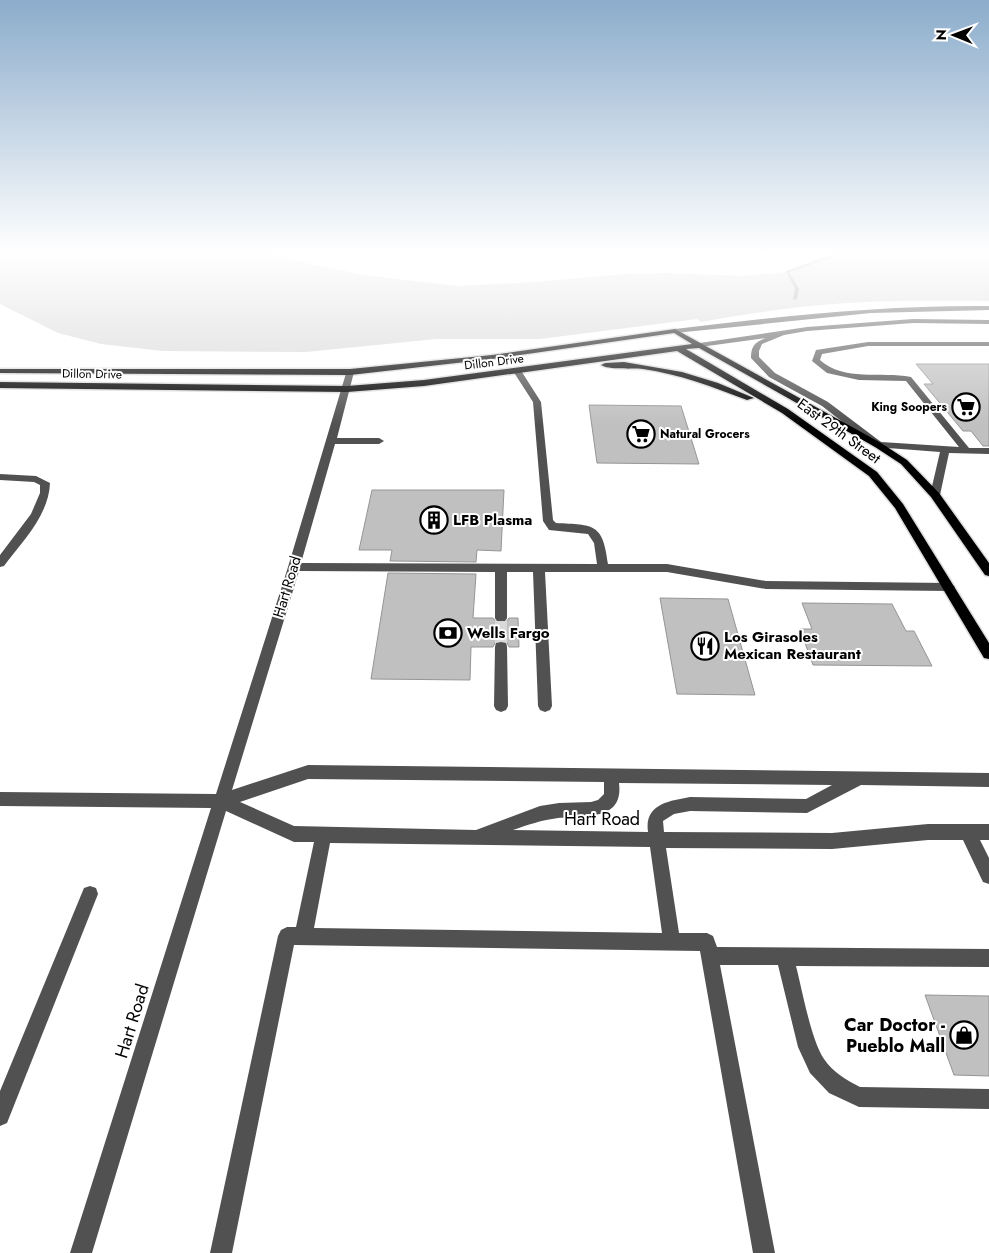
<svg xmlns="http://www.w3.org/2000/svg" width="989" height="1253" viewBox="0 0 989 1253" font-family="Jost,sans-serif">
	<style>
		.green { fill: #d8d8d8 }
		.lines { fill: none; stroke-linecap: round; stroke-linejoin: round }
		.stream { fill: #9f9f9f; fill-rule: evenodd }
		.building { fill: #c0c0c0; stroke: #959595 }
		.minor-tunnel { stroke: #d9d9d9; stroke-width: 12; stroke-dasharray: 12 6; stroke-linecap: butt }
		.major-casing { stroke: #dbdbdb; stroke-width: 3 }
		.minor { fill: #515151; fill-rule: evenodd }
		.major { fill: #000; fill-rule: evenodd }
		.labels { text-anchor: middle; dominant-baseline: central; stroke-width: 4; stroke-linejoin: round; paint-order: stroke }
		.far-street-label { font-size: 12px; fill: #000; stroke: #fff }
		.far-poi-label { font-size: 12px; font-weight: bold; fill: #000; stroke: #fff; text-anchor: end }
		.street-label { font-size: 15px; fill: #000; stroke: #fff }
		.poi-label { font-size: 15px; font-weight: bold; fill: #000; stroke: #fff; text-anchor: start }
		.near-street-label { font-size: 18px; fill: #000; stroke: #fff }
		.near-poi-label { font-size: 18px; font-weight: bold; fill: #000; stroke: #fff; text-anchor: end }
	</style>
	<rect width="100%" height="100%" fill="#fff"/>
	<path class="green" d="M0 251H262L283 258 364 275 457 286 536 282 623 274 668 273 743 276 787 272 801 265 834 256 842 251H989V301C942 301 895 300 848 303 799 306 750 313 701 322L697 319 540 339H436L306 352 163 351 101 344 58 333 0 304Z"/>
	<g class="lines">
		<polygon class="stream" points="840,251 844,251 831,258 789,272 799,289 797,299 793,300 795,289 786,271 828,256"/>
	</g>
	<g class="building">
		<polygon points="916,364 989,364 989,446 983,446 971,431 963,431 924,384 933,384"/>
		<polygon points="589,405 681,406 699,464 597,463"/>
		<polygon points="372,490 504,490 501,551 477,550 476,562 390,561 392,550 359,550"/>
		<polygon points="388,573 476,574 473,618 493,618 497,623 505,623 509,618 518,618 519,647 509,647 506,641 501,640 496,641 493,647 471,647 470,680 371,679"/>
		<polygon points="660,598 728,599 755,695 677,694"/>
		<polygon points="802,603 892,604 906,631 914,631 932,666 813,665 800,629 812,629"/>
		<polygon points="925,995 989,996 989,1076 954,1075"/>
	</g>
	<g class="lines">
		<polyline class="minor-tunnel" points="501,618 501,647"/>
		<g class="major-casing">
			<g id="major">
				<polygon points="675,329 881,443 907,460 939,493 989,563 989,576 985,575 931,497 901,464 875,447 699,348 686,349 788,409 877,472 903,504 989,643 989,659 984,658 895,508 869,476 782,413 677,351 424,386 347,392 0,388 0,382 347,386 424,380 692,344 674,333 492,359 350,375 0,373 0,369 350,369 492,355"/>
				<path d="M624 362 682 372 718 383 754 398 747 400C713 387 679 374 643 369 633 368 608 370 601 365L605 363Z"/>
			</g>
		</g>
		<g class="minor">
			<path d="M989 306V310L871 313 675 333 671 331 675 329C780 316 884 305 989 306Z"/>
			<path d="M913 319 989 320V324L913 323 807 331 784 335 762 344 759 351V357L775 373 828 402 881 442 959 447 906 381 859 380 827 373 812 361 816 350 868 342H989V346H868L822 354 820 360C844 382 881 371 911 377L969 448H989V454L949 453 940 495 935 498 930 495 940 452 875 447 822 406 769 377 751 358C751 346 755 342 766 338L700 347 696 345 700 343 807 327Z"/>
			<path d="M514 369H520L541 402 553 520 556 523C594 525 603 523 608 564H667L766 581 949 583 955 587 949 591 766 589 667 572H545L552 706 550 710 545 712 540 710 538 706 533 572H507V618L505 621H497L495 618V572L299 571 232 790 308 765 989 773V787L861 785 807 813 690 811 674 814 663 821 664 832 832 833 928 824H989V840H980L989 858V884L983 882 963 840H928L832 849 666 848 679 933H707L713 936 717 947 989 949V967L796 966C802 989 811 1040 824 1059 833 1072 846 1080 860 1087L989 1089V1109L859 1107 829 1093 810 1073 798 1047 778 965H720L775 1253H753L700 951 294 945 232 1253H210L278 936 281 930 287 927H296L314 842H294L226 811 92 1253H70L211 808 0 806V792L216 794 288 567 347 370 354 372 337 438H379L384 441 379 444H335L301 563 597 564 594 543 588 534 549 530 543 521 533 402 513 371ZM308 779 604 782V794L598 800 591 802 559 803 540 806 476 830 294 826 240 802ZM619 783 832 785 806 799 690 797C669 801 644 804 648 832L513 830C527 825 542 820 558 818 583 815 624 822 619 783ZM330 843 650 847 662 933 314 928Z"/>
			<path d="M0 474 36 476 50 483C49 515 22 542 4 566L0 567V555L31 514 40 493V485L34 482 0 480Z"/>
			<polygon points="501,642 506,643 507,647 508,706 506,710 501,712 496,710 494,706 495,647 496,643"/>
			<polygon points="90,886 96,888 98,894 7,1123 0,1126 0,1091 84,888"/>
		</g>
		<use href="#major" class="major"/>
	</g>
	<linearGradient id="sky" x2="0" y2="1"><stop stop-color="#8baccb"/><stop offset="0.59" stop-color="#fff"/><stop offset="1" stop-color="#fff" stop-opacity="0"/></linearGradient>
	<rect width="989" height="426" fill="url(#sky)"/>
	<defs>
		<g id="supermarket-ring" transform="scale(1.4375)"><circle r="9.5" fill="#fff" stroke="#000" stroke-width="1.5"/><path d="M-6-5.5h2.5l.6 2H6L4.5 2H-2.5L-4.4-4H-6ZM-1.5 3.2a1.3 1.3 0 1 0 .1 0ZM3 3.2a1.3 1.3 0 1 0 .1 0Z" fill="#000"/></g>
		<g id="building-ring" transform="scale(1.4375)"><circle r="9.5" fill="#fff" stroke="#000" stroke-width="1.5"/><path d="M-4-6H4V6H1V3H-1V6H-4ZM-2.5-4.3h1.7v1.8h-1.7ZM.8-4.3h1.7v1.8H.8ZM-2.5-1h1.7V.8h-1.7ZM.8-1h1.7V.8H.8Z" fill="#000"/></g>
		<g id="bank-ring" transform="scale(1.4375)"><circle r="9.5" fill="#fff" stroke="#000" stroke-width="1.5"/><path d="M-6-4H6V4H-6ZM0-2.3a2.3 2.3 0 1 0 0 4.6a2.3 2.3 0 1 0 0-4.6Z" fill="#000"/></g>
		<g id="restaurant-ring" transform="scale(1.4375)"><circle r="9.5" fill="#fff" stroke="#000" stroke-width="1.5"/><path d="M-5-6h1v4h1v-4h1v4h1v-4h1v5L-1.5 .5V6h-2V.5L-5-1ZM5-6V6H3V1.5H1.5Q1.5-4 5-6Z" fill="#000"/></g>
		<g id="shop-ring" transform="scale(1.4375)"><circle r="9.5" fill="#fff" stroke="#000" stroke-width="1.5"/><path d="M-5-2.5h2.3a2.7 3.5 0 0 1 5.4 0H5L5.5 6h-11ZM-1.5-2.5h3a1.5 2.3 0 0 0-3 0Z" fill="#000"/></g>
	</defs>
	<g fill-rule="evenodd">
		<use href="#supermarket-ring" x="966" y="407"/>
		<use href="#supermarket-ring" x="641" y="434"/>
		<use href="#building-ring" x="434" y="520"/>
		<use href="#bank-ring" x="448" y="633"/>
		<use href="#restaurant-ring" x="705" y="646"/>
		<use href="#shop-ring" x="964" y="1035"/>
	</g>
	<g class="labels">
		<g class="far-street-label">
			<text transform="translate(494 362) rotate(-7)">Dillon Drive</text>
			<text transform="translate(92 374) rotate(1)">Dillon Drive</text>
		</g>
		<g class="far-poi-label">
			<text x="947" y="407">King Soopers</text>
			<text x="660" y="434" text-anchor="start">Natural Grocers</text>
		</g>
		<g class="street-label">
			<text transform="translate(839 431) rotate(36)">East 29th Street</text>
			<text transform="translate(287 587) rotate(-73)">Hart Road</text>
		</g>
		<g class="poi-label">
			<text x="453" y="520">LFB Plasma</text>
			<text x="467" y="633">Wells Fargo</text>
			<text x="724" y="637">Los Girasoles<tspan x="724" dy="17">Mexican Restaurant</tspan></text>
		</g>
		<g class="near-street-label">
			<text x="602" y="819">Hart Road</text>
			<text transform="translate(132 1021) rotate(-73)">Hart Road</text>
		</g>
		<g class="near-poi-label">
			<text x="945" y="1025">Car Doctor -<tspan x="945" dy="21">Pueblo Mall</tspan></text>
		</g>
	</g>
	<g transform="translate(954 35) rotate(271)" stroke="#ffffff" stroke-width="4" paint-order="stroke">
	<path d="M0-4L9 19L0 12L-9 19Z" fill="#000000"/>
	<text y="-8" font-size="14" font-weight="bold" text-anchor="middle" fill="#000000">N</text>
	</g>
</svg>
